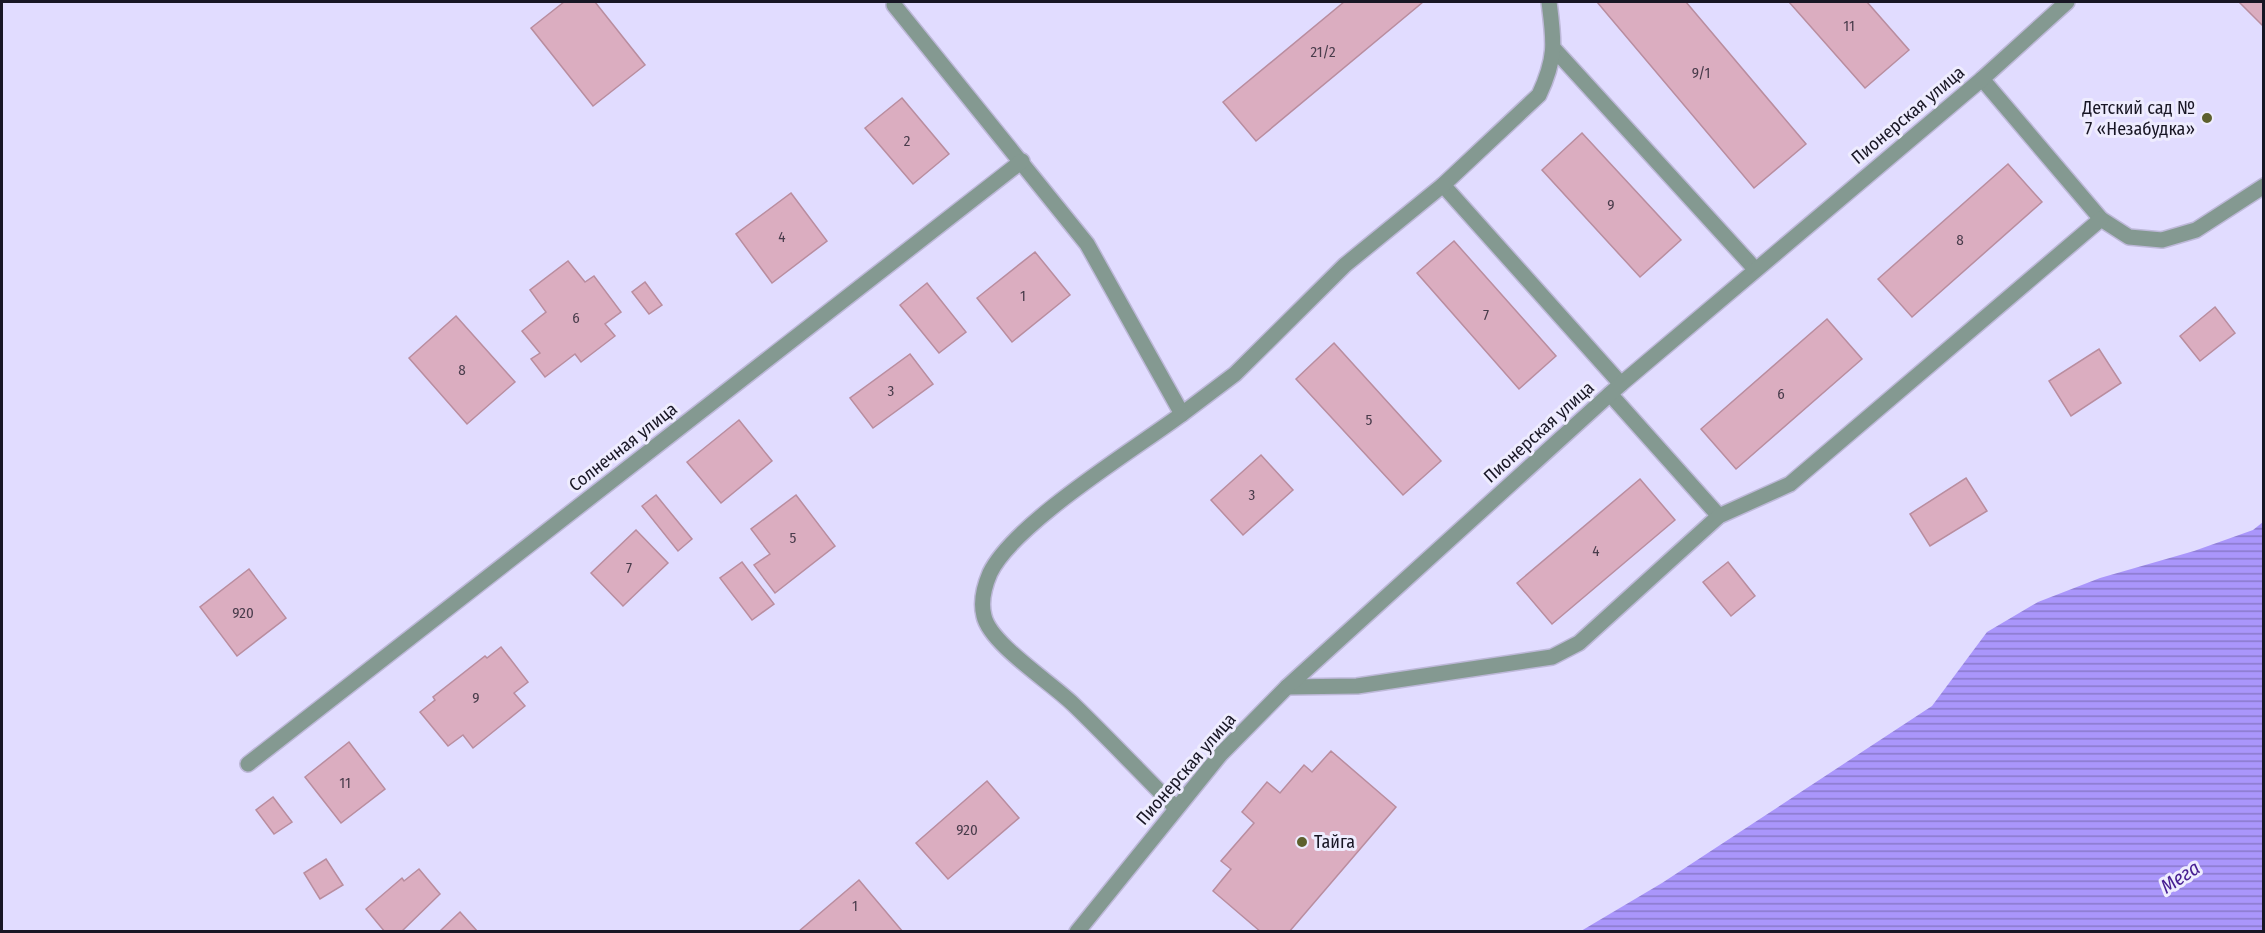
<svg xmlns="http://www.w3.org/2000/svg" width="2265" height="933" viewBox="0 0 2265 933" font-family="'Fira Sans Condensed',sans-serif">
	<style>
		.water { fill: url(#water-rules) }
		.building { fill: #dbadc0; stroke: #b98d9f; stroke-width: 1.5 }
		.lines { fill: none; stroke-linecap: round; stroke-linejoin: round }
		.service-casing { stroke: #bdb8d8; stroke-width: 18 }
		.minor-casing { stroke: #bdb8d8; stroke-width: 18 }
		.service { stroke: #849991; stroke-width: 15 }
		.minor { stroke: #849991; stroke-width: 15 }
		.poi-dot { fill: #5d602d; stroke: #eeecfe; stroke-width: 2 }
		.labels { text-anchor: middle; dominant-baseline: central; stroke-width: 6; stroke-linejoin: round; paint-order: stroke }
		.number-label { font-size: 15px; fill: #493c4b }
		.poi-label { font-size: 18px; fill: #181624; stroke: #eeecfe; text-anchor: end }
		.street-label { font-size: 18px; fill: #181624; stroke: #eeecfe }
		.water-label { font-size: 20px; font-style: italic; fill: #461d91; stroke: #eeecfe }
	</style>
	<defs>
		<pattern id="water-rules" width="6" height="5" patternUnits="userSpaceOnUse" patternTransform="scale(1.5)"><rect width="6" height="5" fill="#aa96fb"/><path d="M0 2.5h6" fill="none" stroke="#8979cb"/></pattern>
	</defs>
	<rect width="100%" height="100%" fill="#e1dcff"/>
	<polygon class="water" points="2263,522 2263,931 1581,931 1662,883 1932,706 1987,632 2038,602 2100,578 2194,551 2253,530"/>
	<g class="building">
		<polygon points="564,2 595,2 645,65 593,106 531,28"/>
		<polygon points="1344,2 1423,2 1256,141 1223,102"/>
		<polygon points="1597,2 1686,2 1806,144 1754,188"/>
		<polygon points="1789,2 1867,2 1909,50 1865,88"/>
		<polygon points="2239,2 2264,2 2264,27"/>
		<polygon points="902,98 949,154 913,184 865,128"/>
		<polygon points="1582,133 1681,240 1640,277 1542,170"/>
		<polygon points="2008,164 2042,202 1912,317 1878,279"/>
		<polygon points="791,193 827,241 772,283 736,234"/>
		<polygon points="1454,241 1556,356 1519,389 1417,273"/>
		<polygon points="1035,252 1070,295 1012,342 977,298"/>
		<polygon points="568,261 585,282 594,276 621,312 605,324 615,336 581,362 575,354 545,377 531,359 540,353 522,331 546,312 530,290"/>
		<polygon points="645,282 662,305 649,314 632,292"/>
		<polygon points="927,283 966,332 939,353 900,305"/>
		<polygon points="2215,307 2235,333 2200,361 2180,336"/>
		<polygon points="456,316 515,382 467,424 409,358"/>
		<polygon points="1827,319 1862,359 1736,469 1701,429"/>
		<polygon points="1334,343 1441,461 1403,495 1296,379"/>
		<polygon points="2099,349 2121,383 2071,416 2049,381"/>
		<polygon points="910,354 933,384 873,428 850,398"/>
		<polygon points="739,420 772,461 721,503 687,462"/>
		<polygon points="1261,455 1293,490 1243,535 1211,500"/>
		<polygon points="1966,478 1987,511 1930,546 1910,514"/>
		<polygon points="1640,479 1675,520 1552,624 1517,583"/>
		<polygon points="656,495 692,539 678,551 642,506"/>
		<polygon points="796,495 835,546 775,593 754,565 770,554 751,529"/>
		<polygon points="636,530 668,563 623,606 591,573"/>
		<polygon points="742,562 774,604 752,620 720,578"/>
		<polygon points="1728,562 1755,596 1731,616 1703,582"/>
		<polygon points="249,569 286,618 237,656 200,607"/>
		<polygon points="501,647 528,682 514,693 525,706 473,748 463,735 448,746 420,712 435,700 433,697 485,656 487,658"/>
		<polygon points="349,742 385,789 341,823 305,777"/>
		<polygon points="1331,751 1396,807 1289,932 1261,932 1213,891 1231,869 1221,861 1254,823 1242,812 1267,782 1280,793 1304,765 1312,772"/>
		<polygon points="987,781 1019,818 948,879 916,843"/>
		<polygon points="273,797 292,822 274,834 256,810"/>
		<polygon points="326,859 343,885 320,899 304,873"/>
		<polygon points="419,869 440,894 401,932 385,932 366,909 402,878 404,881"/>
		<polygon points="859,880 903,932 798,932"/>
		<polygon points="460,912 478,932 439,932"/>
	</g>
	<g class="lines">
		<g class="service-casing">
			<g id="service">
				<polyline points="1555,50 1755,269"/>
				<polyline points="1982,79 2101,219 2129,237 2162,240 2196,230 2264,186"/>
				<polyline points="1443,185 1621,384"/>
				<polyline points="1610,394 1719,516"/>
				<path d="M1182 414 1235 374 1345 265 1443 185 1539 95C1557 57 1554 41 1549 2"/>
				<polyline points="1287,687 1357,686 1552,657 1579,643 1719,516 1790,484 2101,219"/>
			</g>
		</g>
		<g class="minor-casing">
			<g id="minor">
				<path d="M894 5 1087 244 1182 414C1135 449 1014 523 990 573 984 587 980 601 984 616 990 644 1052 683 1074 705 1108 738 1142 774 1176 808"/>
				<polyline points="248,764 1022,161"/>
				<polyline points="1077,932 1220,755 1287,687 1621,384 1982,79 2067,2"/>
			</g>
		</g>
		<use href="#service" class="service"/>
		<use href="#minor" class="minor"/>
	</g>
	<g class="poi-dot">
		<circle cx="2207" cy="118" r="6"/>
		<circle cx="1302" cy="842" r="6"/>
	</g>
	<g class="labels">
		<g class="number-label">
			<text x="1849" y="26">11</text>
			<text x="1323" y="52">21/2</text>
			<text x="1701" y="73">9/1</text>
			<text x="907" y="141">2</text>
			<text x="1611" y="205">9</text>
			<text x="782" y="237">4</text>
			<text x="1960" y="240">8</text>
			<text x="1023" y="296">1</text>
			<text x="1486" y="315">7</text>
			<text x="576" y="318">6</text>
			<text x="462" y="370">8</text>
			<text x="891" y="391">3</text>
			<text x="1781" y="394">6</text>
			<text x="1369" y="420">5</text>
			<text x="1252" y="495">3</text>
			<text x="793" y="538">5</text>
			<text x="1596" y="551">4</text>
			<text x="629" y="568">7</text>
			<text x="243" y="613">920</text>
			<text x="476" y="698">9</text>
			<text x="345" y="783">11</text>
			<text x="967" y="830">920</text>
			<text x="855" y="906">1</text>
		</g>
		<g class="poi-label">
			<text x="2195" y="108">Детский сад №<tspan x="2195" dy="21">7 «Незабудка»</tspan></text>
			<text x="1314" y="842" text-anchor="start">Тайга</text>
		</g>
		<g class="street-label">
			<text transform="translate(1908 115) rotate(-40)">Пионерская улица</text>
			<text transform="translate(1539 432) rotate(-42)">Пионерская улица</text>
			<text transform="translate(623 447) rotate(-38)">Солнечная улица</text>
			<text transform="translate(1186 769) rotate(-49)">Пионерская улица</text>
		</g>
		<g class="water-label">
			<text transform="translate(2180 877) rotate(-33)">Мега</text>
		</g>
	</g>
	<rect width="2265" height="933" fill="none" stroke="#181624" stroke-width="6"/>
</svg>
